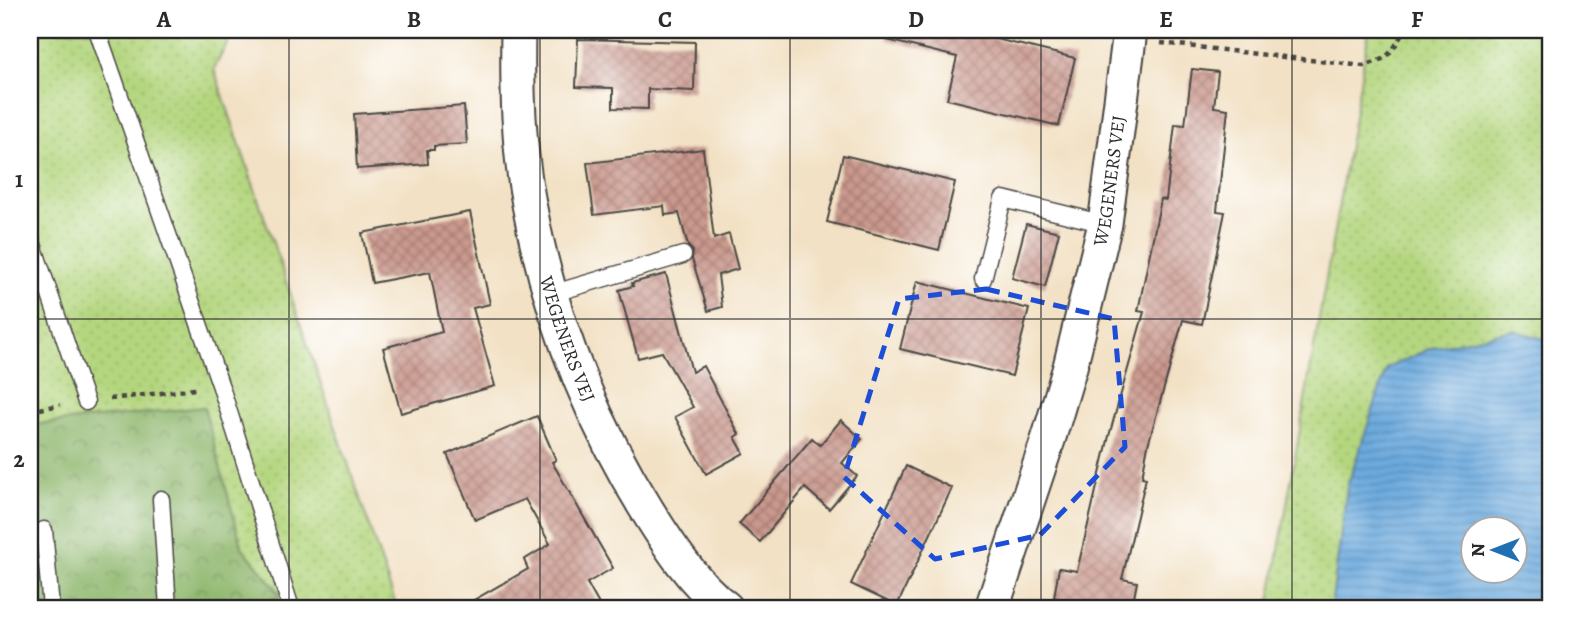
<svg xmlns="http://www.w3.org/2000/svg" width="1581" height="638" viewBox="0 0 1581 638" font-family="Alegreya,serif">
	<style>
		.green { fill: url(#green-dots); stroke: #708054; stroke-width: 2; fill-rule: evenodd }
		.forest { fill: url(#forest-crowns); stroke: #5d714c; stroke-width: 2 }
		.water { fill: url(#water-rules); stroke: #4c6a84; stroke-width: 2; fill-rule: evenodd }
		.building { fill: url(#building-cross-hatch) }
		.lines { fill: none; stroke-linecap: round; stroke-linejoin: round }
		.lane-casing { stroke: #494642; stroke-width: 19 }
		.street-casing { stroke: #494642; stroke-width: 37 }
		.path { stroke: #494642; stroke-width: 4.5; stroke-dasharray: 5 5; stroke-linecap: butt }
		.lane { stroke: #fff; stroke-width: 16 }
		.street { stroke: #fff; stroke-width: 33 }
		.marked { fill: none; stroke: #1d4ed8; stroke-width: 5; stroke-dasharray: 14 9; stroke-linejoin: round }
		.grid { fill: none; stroke: #2b2b2b; stroke-width: 2; stroke-opacity: 0.55 }
		.labels { text-anchor: middle; dominant-baseline: central; stroke-width: 6; stroke-linejoin: round; paint-order: stroke }
		.street-label { font-size: 19px; fill: #2b2b2b; stroke: #fff }
		.neatline { fill: none; stroke: #2b2b2b; stroke-width: 2.5 }
		.grid-label { font-size: 23px; text-anchor: middle; font-weight: bold; fill: #2b2b2b }
	</style>
	<defs>
		<pattern id="green-dots" width="8" height="8" patternUnits="userSpaceOnUse" patternTransform="scale(1.75)"><rect width="8" height="8" fill="#b4d67e"/><path d="M2 2h.1M6 6h.1" fill="none" stroke="#9bb86d" stroke-width="1.8" stroke-linecap="round"/></pattern>
		<pattern id="forest-crowns" width="20" height="18" patternUnits="userSpaceOnUse" patternTransform="scale(1.75)"><rect width="20" height="18" fill="#8fb76d"/><path d="M2 6a3 3 0 1 1 6 0M12 15a3 3 0 1 1 6 0" fill="none" stroke="#75955a"/></pattern>
		<pattern id="water-rules" width="6" height="5" patternUnits="userSpaceOnUse" patternTransform="scale(1.75)"><rect width="6" height="5" fill="#6caade"/><path d="M0 2.5h6" fill="none" stroke="#598bb4"/></pattern>
		<pattern id="building-cross-hatch" width="8" height="8" patternUnits="userSpaceOnUse" patternTransform="scale(1.75)"><rect width="8" height="8" fill="#cb998e"/><path d="M0 0l8 8M0 8l8-8" fill="none" stroke="#a57d74"/></pattern>
	</defs>
	<rect width="100%" height="100%" fill="#fff"/>
	<filter id="ink" filterUnits="userSpaceOnUse"><feTurbulence type="fractalNoise" baseFrequency=".0143" numOctaves="2"/><feDisplacementMap in="SourceGraphic" scale="14" xChannelSelector="R" yChannelSelector="G"/><feConvolveMatrix kernelMatrix="1 2 1 2 8 2 1 2 1" color-interpolation-filters="sRGB"/></filter>
	<filter id="wash" filterUnits="userSpaceOnUse"><feTurbulence type="fractalNoise" baseFrequency=".00686" numOctaves="4" result="noise"/><feDisplacementMap in="SourceGraphic" scale="28" xChannelSelector="R" yChannelSelector="G"/><feGaussianBlur stdDeviation="1.57" result="paint"/><feColorMatrix in="noise" values="0 0 0 0 0 0 0 0 0 0 0 0 0 0 0 0 0 1.4 0 .05"/><feComposite in="paint" operator="in"/></filter>
	<g filter="url(#wash)">
		<rect width="100%" height="100%" fill="#f2e1c4"/>
		<g class="green">
			<polygon points="30,30 234,30 214,69 397,608 30,608"/>
			<path d="M1369 30H1551V608H1269ZM1472 530H1514V572H1472Z"/>
		</g>
		<polygon class="forest" points="204,407 242,547 282,596 239,608 30,608 30,425"/>
		<path class="water" d="M1513 330 1551 341V608H1331L1347 487 1387 368 1431 348ZM1472 530H1514V572H1472Z"/>
		<g id="blocks">
			<g class="building">
				<polygon points="888,30 959,30 1075,58 1059,126 947,99 957,57 887,40"/>
				<polygon points="578,39 695,42 694,91 648,89 648,109 613,108 613,88 576,87"/>
				<polygon points="1192,69 1218,72 1214,107 1228,109 1217,211 1225,212 1202,324 1183,320 1148,445 1142,477 1146,478 1122,579 1137,582 1132,608 1058,608 1060,599 1054,597 1059,568 1077,571 1109,436 1144,312 1138,311 1161,199 1166,200 1175,124 1185,125"/>
				<polygon points="464,106 467,144 434,146 434,150 427,150 428,164 357,169 354,114"/>
				<polygon points="703,149 714,239 729,234 738,269 718,275 722,307 708,311 692,259 693,251 688,246 679,213 665,215 664,206 594,215 587,163"/>
				<polygon points="843,155 955,182 939,250 827,222"/>
				<polygon points="470,212 490,304 473,308 495,386 401,413 383,348 442,332 430,272 372,283 362,233"/>
				<polygon points="1026,224 1059,232 1045,287 1012,278"/>
				<polygon points="666,274 692,372 703,366 739,434 735,437 744,453 706,474 675,417 693,407 662,352 638,358 619,290 633,286 632,283"/>
				<polygon points="917,281 1029,309 1012,376 900,349"/>
				<polygon points="537,416 556,460 552,462 613,568 587,583 601,608 460,608 528,569 524,560 550,544 525,499 475,520 447,454"/>
				<polygon points="841,420 862,439 842,463 857,476 829,509 805,488 760,542 739,524 812,438 820,445"/>
				<polygon points="906,466 952,488 897,606 851,584"/>
			</g>
		</g>
	</g>
	<g filter="url(#ink)">
		<use href="#blocks" fill-opacity="0" stroke="#494642" stroke-width="2"/>
		<g class="lines">
			<g class="lane-casing">
				<g id="lane">
					<polyline points="97,30 221,387 291,608"/>
					<polyline points="30,236 86,402"/>
					<polyline points="983,279 1003,199 1105,224"/>
					<polyline points="551,294 683,255"/>
					<polyline points="161,499 168,608"/>
					<polyline points="44,530 51,608"/>
				</g>
			</g>
			<g class="street-casing">
				<g id="street">
					<path id="s1" d="M518 30C517 88 518 147 529 204 549 312 589 417 647 510 668 544 693 583 726 608"/>
					<path id="s2" d="M992 608 1049 437 1070 367 1105 224 1129 39 1128 30"/>
				</g>
			</g>
			<g class="path">
				<path d="M1161 43 1363 66C1389 59 1392 53 1404 30"/>
				<polyline points="110,399 195,389"/>
				<polyline points="30,411 60,405"/>
			</g>
			<use href="#lane" class="lane"/>
			<use href="#street" class="street"/>
		</g>
	</g>
	<path class="marked" d="M986 289 1114 319 1125 447 1040 535 935 559 844 477 899 299Z"/>
	<path class="grid" d="M289 30V608M540 30V608M790 30V608M1041 30V608M1292 30V608M30 319H1551"/>
	<g class="labels">
		<g class="street-label">
			<text stroke="none"><textPath href="#s2" startOffset="444">WEGENERS VEJ</textPath></text>
			<text stroke="none"><textPath href="#s1" startOffset="315">WEGENERS VEJ</textPath></text>
		</g>
	</g>
	<rect width="1581" height="638" fill="none" stroke="#fff" stroke-width="77"/>
	<g transform="translate(1494 550) rotate(270)"><circle r="33" fill="#ffffff" stroke="#aaaaaa" stroke-width="2"/>
	<path d="M0-5L12 26L0 18L-12 26Z" fill="#1f6fb2"/>
	<text y="-10" font-size="19" font-weight="bold" text-anchor="middle" fill="#2b2b2b">N</text>
	</g>
	<rect x="38" y="38" width="1504" height="562" class="neatline"/>
	<g class="grid-label">
		<text x="164" y="27">A</text>
		<text x="414" y="27">B</text>
		<text x="665" y="27">C</text>
		<text x="916" y="27">D</text>
		<text x="1166" y="27">E</text>
		<text x="1417" y="27">F</text>
		<text x="19" y="187">1</text>
		<text x="19" y="467">2</text>
	</g>
</svg>
